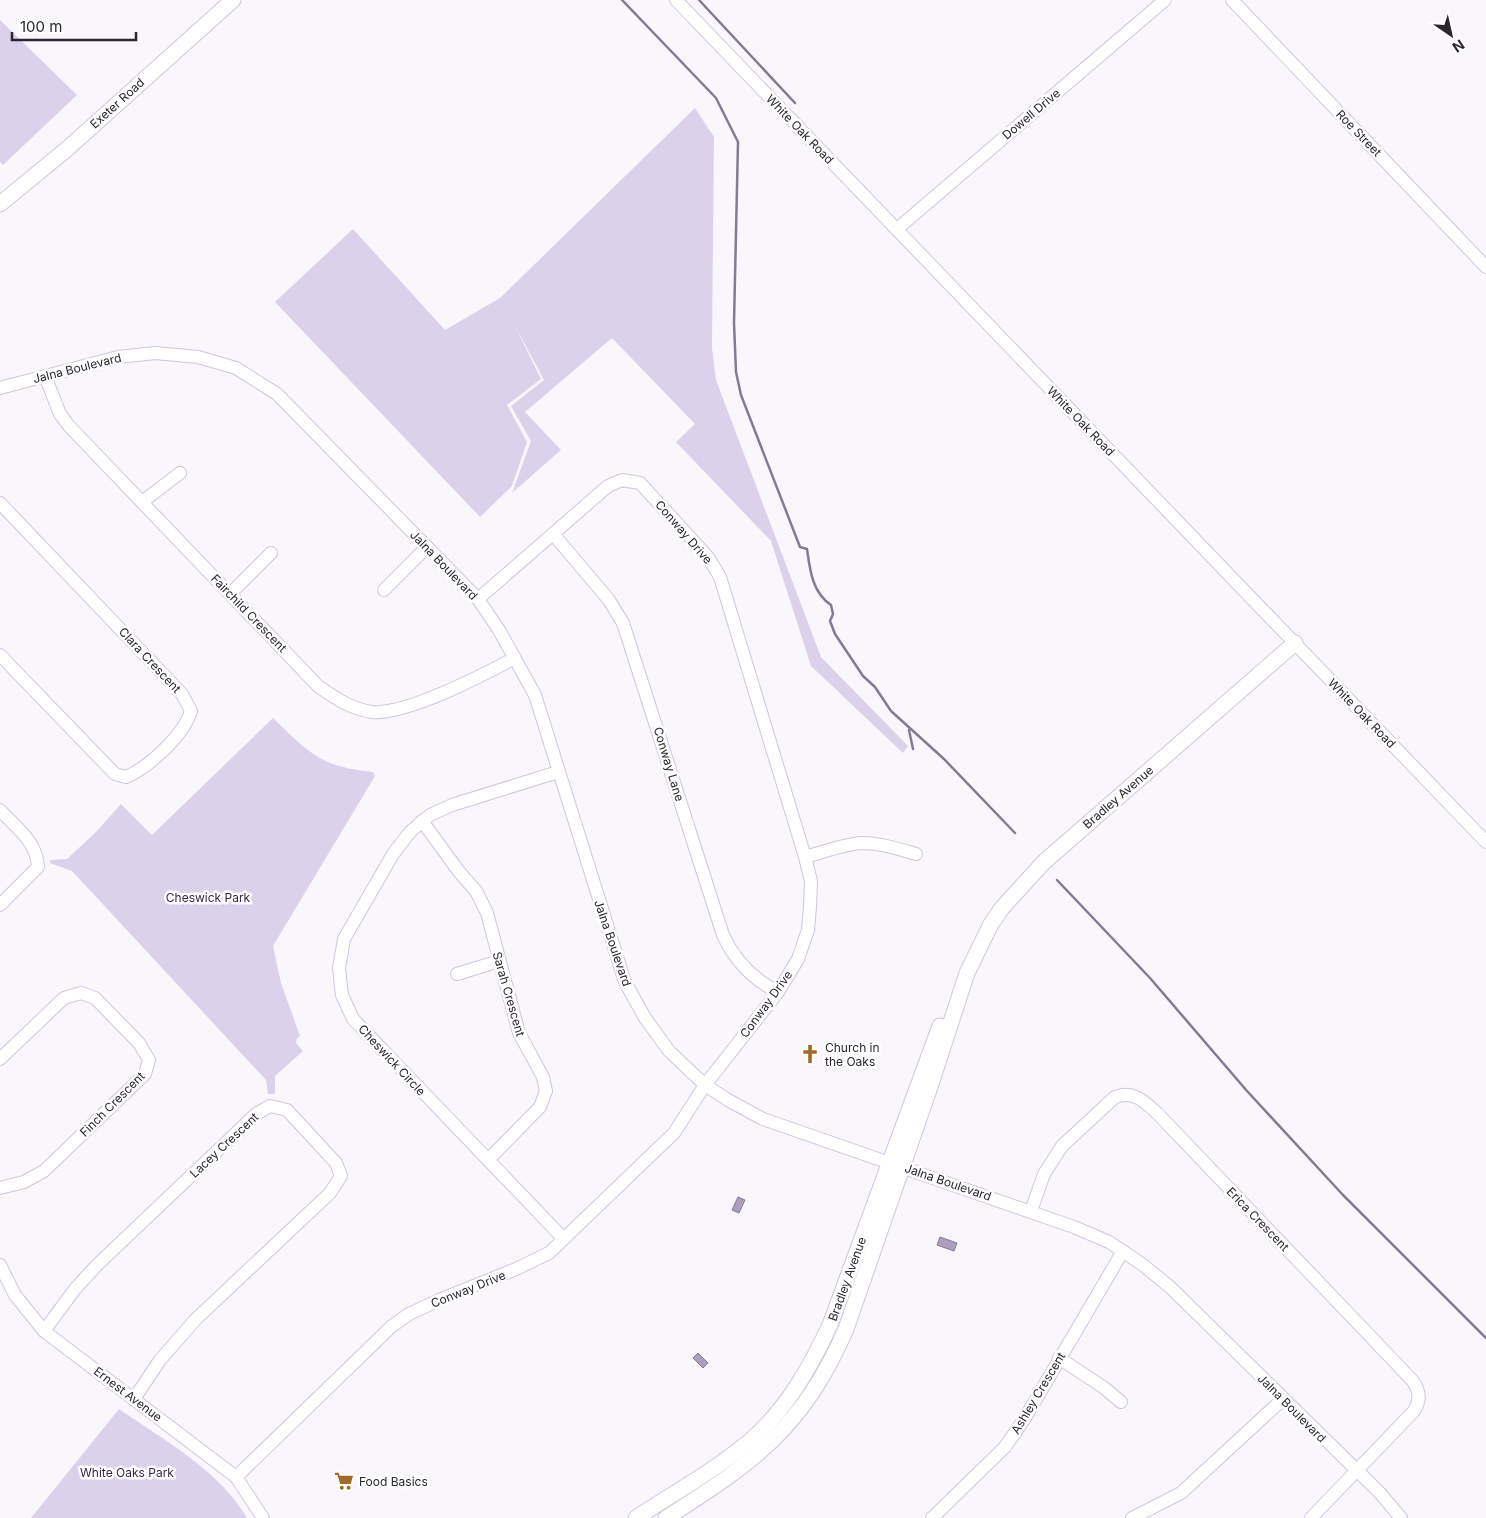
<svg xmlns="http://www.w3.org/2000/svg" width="1486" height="1518" viewBox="0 0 1486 1518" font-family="Inter,sans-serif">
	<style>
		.green { fill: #dcd1ea }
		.water { fill: #ac9fbd; stroke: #857a92 }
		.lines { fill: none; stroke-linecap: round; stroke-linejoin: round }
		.stream { stroke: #857a92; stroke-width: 2.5 }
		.minor-casing { stroke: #d0c5e0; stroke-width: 14 }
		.major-casing { stroke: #d0c5e0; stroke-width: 17 }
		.minor { stroke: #fff; stroke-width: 12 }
		.major { stroke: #fff; stroke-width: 15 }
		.labels { text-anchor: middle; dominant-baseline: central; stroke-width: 5; stroke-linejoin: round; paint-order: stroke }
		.street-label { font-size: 12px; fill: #2a252f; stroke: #fff }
		.park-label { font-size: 12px; fill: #38244d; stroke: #fff }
		.poi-label { font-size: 12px; fill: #2a252f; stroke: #fff; text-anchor: start }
	</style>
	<rect width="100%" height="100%" fill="#f9f7fc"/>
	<g class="green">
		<polygon points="0,20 77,95 3,165 0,162"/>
		<polygon points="695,108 714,137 712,348 716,380 821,657 908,746 903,753 811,666 771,541 676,442 695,424 612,338 525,412 561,450 512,493 531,441 511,406 544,380 514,324 541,379 507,405 527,442 512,486 480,517 275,302 353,229 445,330 500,298"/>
		<path d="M273 718C309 753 321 767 373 772L375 776 273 946 281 983 300 1036 297 1038 296 1043 303 1051 275 1076V1094H268L266 1080 72 871 50 863V860L67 859 95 833 121 804 152 835Z"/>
		<path d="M119 1409C165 1441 218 1469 247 1518H31Z"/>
	</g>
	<g class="water">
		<polygon points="738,1197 745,1200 739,1213 732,1210"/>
		<polygon points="940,1237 957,1243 954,1251 937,1245"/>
		<polygon points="698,1353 708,1363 703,1368 693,1358"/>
	</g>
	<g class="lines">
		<g class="stream">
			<path d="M622 0 716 98 738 142 734 323 736 372 741 395 800 547 807 549C810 570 812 592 831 605L833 614 830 621 835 634 863 676 875 687 891 711 944 759 1015 833"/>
			<polyline points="699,0 795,103"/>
			<polyline points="909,730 913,749"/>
			<polyline points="1057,880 1150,978 1247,1091 1343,1195 1486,1338"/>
		</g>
		<g class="minor-casing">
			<g id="minor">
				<polyline points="676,0 1486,842"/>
				<polyline points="1232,0 1486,267"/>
				<polyline points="897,229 1165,0"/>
				<path d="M45 376 60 414 69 426 318 686C335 698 351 709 372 712 407 715 483 675 515 658"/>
				<polyline points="0,388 118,357 155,353 198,357 236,368 277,394 478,599 499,630 535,695 625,982 645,1018 669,1051 705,1085 728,1100 763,1119 1074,1227 1109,1242 1143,1265 1170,1287 1380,1493 1401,1518"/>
				<polyline points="142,502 180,473"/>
				<path d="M0 503 182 694 191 711C184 735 149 767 126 777L115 774 0 655"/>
				<path d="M554 535 609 600 623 623 723 935C735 961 752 979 778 992"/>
				<polyline points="384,590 427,547"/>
				<polyline points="231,593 271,553"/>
				<polyline points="558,772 452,805 430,815 410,832 393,854 344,939 339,968 342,995 353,1019 562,1237"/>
				<path d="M0 810C17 828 37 842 38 867L0 905"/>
				<polyline points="422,821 460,873 476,891 487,913 519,1033 543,1077 546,1091 540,1107 488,1160"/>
				<path d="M805 857C824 852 843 844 862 843 880 843 899 849 916 854"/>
				<polyline points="457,974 499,961"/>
				<polyline points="0,1059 64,998 81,993 95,998 139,1043 149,1060 145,1074 44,1171 24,1182 0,1188"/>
				<path d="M1031 1211 1044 1174 1062 1146 1115 1097C1133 1090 1144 1101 1157 1113L1412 1380C1420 1390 1421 1400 1414 1411L1311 1518"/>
				<polyline points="0,1265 15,1295 44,1331 236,1477 263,1518"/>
				<polyline points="44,1331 75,1289 97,1265 256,1114 270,1106 287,1110 336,1163 341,1176 330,1193 196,1319 160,1360 134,1399"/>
				<polyline points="1059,1358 1103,1387 1121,1402"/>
				<polyline points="236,1477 392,1326 409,1314 439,1300 516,1269 549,1253 674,1133 705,1085 778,992 798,959 808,930 810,907 811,881 805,857 720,577 708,557 640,483 622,480 608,486 478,599"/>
				<polyline points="932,1518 1005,1447 1025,1418 1123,1251"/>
				<polyline points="1132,1518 1181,1493 1283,1399"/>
			</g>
		</g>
		<g class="major-casing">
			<g id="major">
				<polyline points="0,204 67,149 233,0"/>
				<path d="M636 1518C674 1493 715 1470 750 1441 786 1410 810 1368 830 1325L940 1026"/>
				<path d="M666 1518C754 1462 803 1428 846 1329L930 1087 967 973 991 924 1002 908 1044 862 1295 643"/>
			</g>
		</g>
		<use href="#minor" class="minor"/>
		<use href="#major" class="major"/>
	</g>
	<defs>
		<g id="church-bare" transform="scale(1.5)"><path d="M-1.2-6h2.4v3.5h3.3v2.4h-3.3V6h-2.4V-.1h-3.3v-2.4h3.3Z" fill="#a26927" stroke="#fff" stroke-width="2.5" paint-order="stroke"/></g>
		<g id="supermarket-bare" transform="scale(1.5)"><path d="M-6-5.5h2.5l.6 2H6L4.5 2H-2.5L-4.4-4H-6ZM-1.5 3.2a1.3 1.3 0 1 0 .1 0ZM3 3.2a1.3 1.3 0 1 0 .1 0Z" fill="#a26927" stroke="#fff" stroke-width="2.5" paint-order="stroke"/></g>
	</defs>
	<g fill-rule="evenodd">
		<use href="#church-bare" x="810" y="1054"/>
		<use href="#supermarket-bare" x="344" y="1481"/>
	</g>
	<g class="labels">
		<g class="street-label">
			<text transform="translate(117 103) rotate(-42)">Exeter Road</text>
			<text transform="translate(1031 114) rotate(-40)">Dowell Drive</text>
			<text transform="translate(800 129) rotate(46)">White Oak Road</text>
			<text transform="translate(1359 133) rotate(46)">Roe Street</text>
			<text transform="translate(77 368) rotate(-14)">Jalna Boulevard</text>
			<text transform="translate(1081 421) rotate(46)">White Oak Road</text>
			<text transform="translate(684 532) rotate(49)">Conway Drive</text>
			<text transform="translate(444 565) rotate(46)">Jalna Boulevard</text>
			<text transform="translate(249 613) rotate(46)">Fairchild Crescent</text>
			<text transform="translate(150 660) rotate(47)">Clara Crescent</text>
			<text transform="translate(1362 713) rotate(46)">White Oak Road</text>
			<text transform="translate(669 764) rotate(73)">Conway Lane</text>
			<text transform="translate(1118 797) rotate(-41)">Bradley Avenue</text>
			<text transform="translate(613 943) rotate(71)">Jalna Boulevard</text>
			<text transform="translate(509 994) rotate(74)">Sarah Crescent</text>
			<text transform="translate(766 1004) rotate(-54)">Conway Drive</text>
			<text transform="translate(392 1060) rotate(47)">Cheswick Circle</text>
			<text transform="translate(112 1104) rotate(-45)">Finch Crescent</text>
			<text transform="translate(224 1145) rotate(-43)">Lacey Crescent</text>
			<text transform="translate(948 1182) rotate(19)">Jalna Boulevard</text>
			<text transform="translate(1258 1219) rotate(46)">Erica Crescent</text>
			<text transform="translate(847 1279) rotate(-70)">Bradley Avenue</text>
			<text transform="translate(468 1289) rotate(-22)">Conway Drive</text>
			<text transform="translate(1038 1393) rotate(-59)">Ashley Crescent</text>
			<text transform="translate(128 1394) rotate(37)">Ernest Avenue</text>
			<text transform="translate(1292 1408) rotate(45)">Jalna Boulevard</text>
		</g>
		<g class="park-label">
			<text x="208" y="897">Cheswick Park</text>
			<text x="127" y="1472">White Oaks Park</text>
		</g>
		<g class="poi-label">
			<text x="825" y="1047">Church in<tspan x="825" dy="14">the Oaks</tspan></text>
			<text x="359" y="1481">Food Basics</text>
		</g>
	</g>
	<g transform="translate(1451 35) rotate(146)" stroke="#ffffff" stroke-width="4" paint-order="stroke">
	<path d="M0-4L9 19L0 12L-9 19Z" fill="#2a252f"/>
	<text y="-8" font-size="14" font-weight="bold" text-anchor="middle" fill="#2a252f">N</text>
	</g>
	<path d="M12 32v8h124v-8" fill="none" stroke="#2a252f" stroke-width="2.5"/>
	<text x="20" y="32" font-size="15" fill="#2a252f" stroke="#ffffff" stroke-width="4" paint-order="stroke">100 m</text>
</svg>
